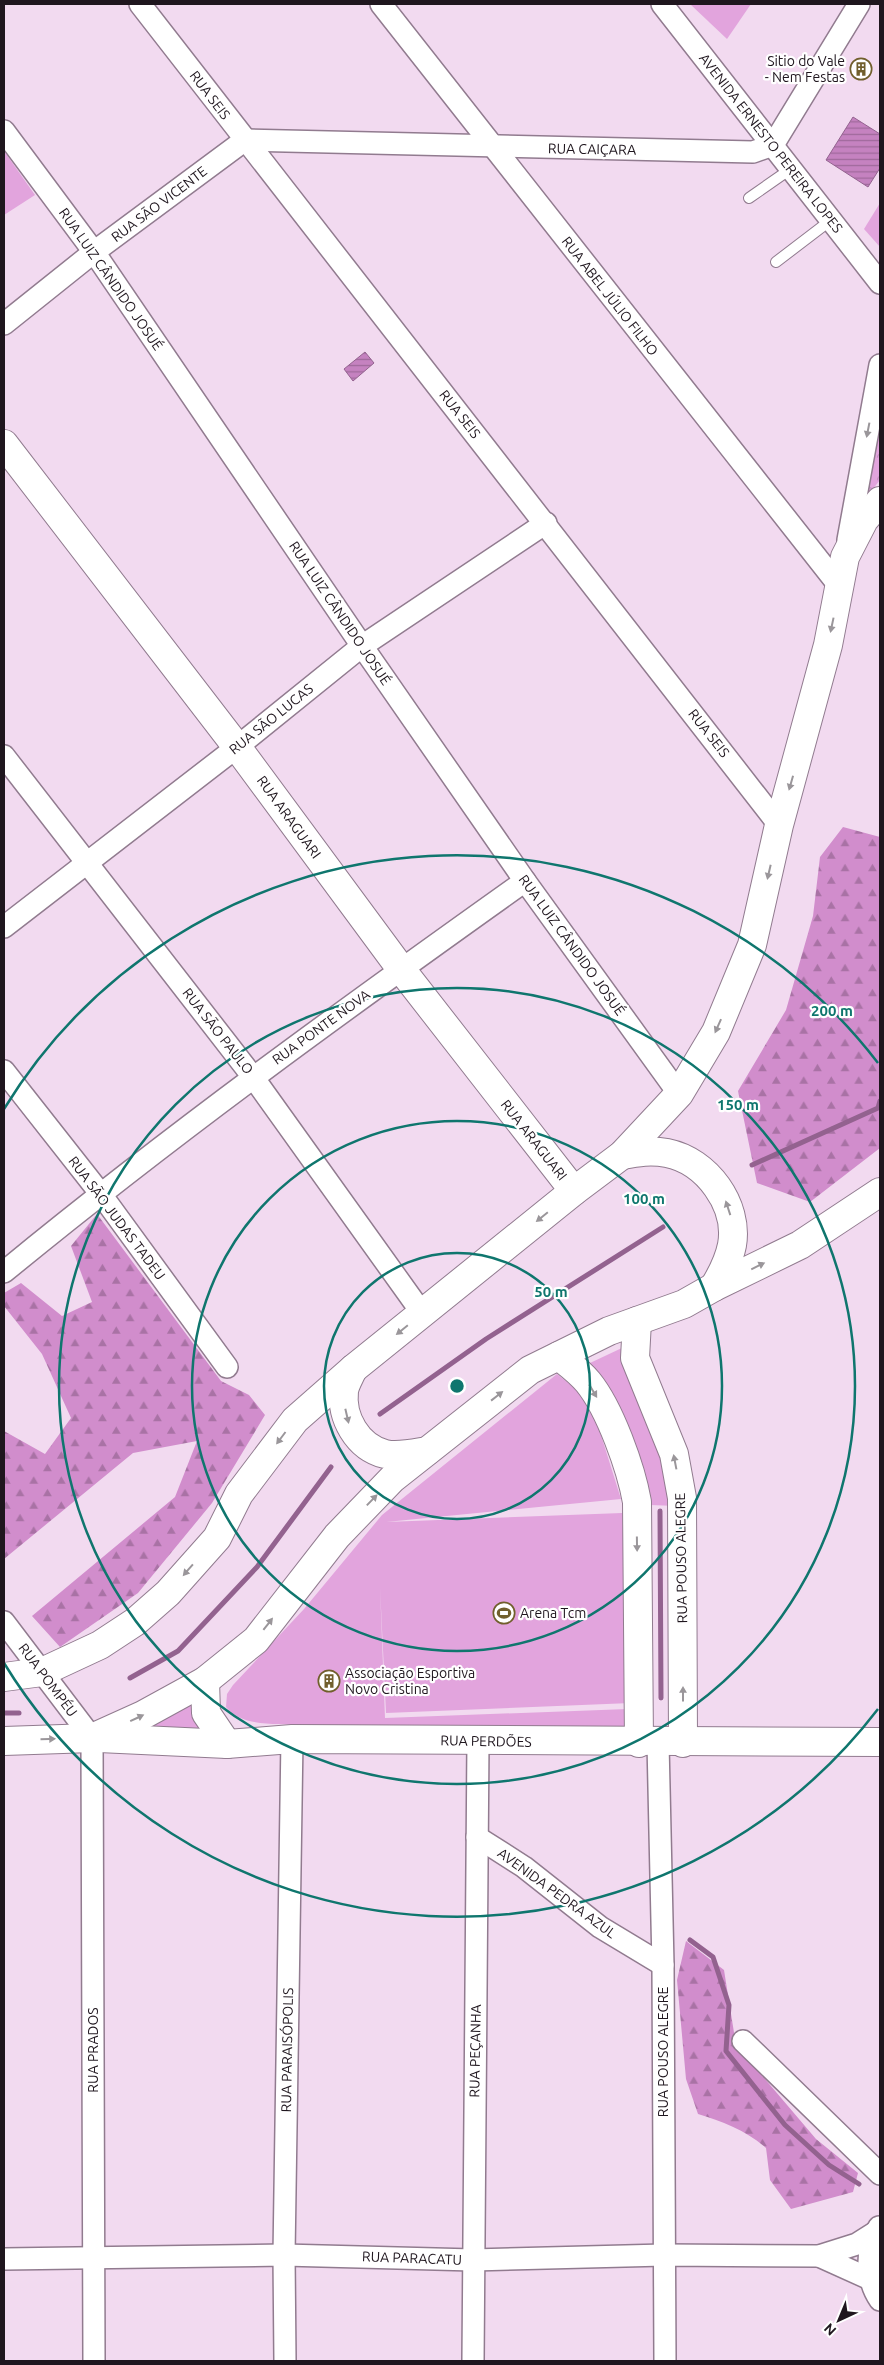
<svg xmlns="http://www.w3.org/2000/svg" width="884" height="2365" viewBox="0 0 884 2365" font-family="Ubuntu,sans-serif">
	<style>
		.grass { fill: #e2a4dd }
		.forest { fill: url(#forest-firs) }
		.park { fill: url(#park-crowns) }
		.water { fill: url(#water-rules); stroke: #93628f }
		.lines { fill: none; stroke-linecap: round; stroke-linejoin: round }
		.stream { stroke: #93628f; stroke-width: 5 }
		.lane-casing { stroke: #917b8f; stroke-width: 12 }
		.street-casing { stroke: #917b8f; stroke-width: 24 }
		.secondary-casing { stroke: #917b8f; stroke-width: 30 }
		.lane { stroke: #fff; stroke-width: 10 }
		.street { stroke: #fff; stroke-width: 21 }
		.secondary { stroke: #fff; stroke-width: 28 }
		.oneway { fill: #9a969a }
		.ring { fill: none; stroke: #0f766e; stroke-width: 2.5 }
		.labels { text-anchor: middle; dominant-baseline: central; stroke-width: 4.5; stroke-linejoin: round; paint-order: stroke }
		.poi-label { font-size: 14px; fill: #1f161e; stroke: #fff; text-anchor: start }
		.street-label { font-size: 14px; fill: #1f161e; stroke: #fff }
		.centre { fill: #0f766e; stroke: #fff; stroke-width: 2.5 }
		.ring-label { font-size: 15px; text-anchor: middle; font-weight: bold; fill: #0f766e; stroke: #fff; stroke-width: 4.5; stroke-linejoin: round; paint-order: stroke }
	</style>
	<defs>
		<pattern id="forest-firs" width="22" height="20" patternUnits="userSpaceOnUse" patternTransform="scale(1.25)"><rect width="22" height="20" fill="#d18dcc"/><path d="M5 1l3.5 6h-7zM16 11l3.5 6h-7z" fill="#a972a5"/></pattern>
		<pattern id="park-crowns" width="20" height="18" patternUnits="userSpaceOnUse" patternTransform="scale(1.25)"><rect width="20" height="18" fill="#e2a4dd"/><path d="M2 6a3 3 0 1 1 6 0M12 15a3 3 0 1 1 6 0" fill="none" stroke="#c18cbd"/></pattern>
		<pattern id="water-rules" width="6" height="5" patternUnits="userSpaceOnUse" patternTransform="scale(1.25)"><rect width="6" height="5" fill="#c582c0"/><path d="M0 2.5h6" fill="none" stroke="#9f699b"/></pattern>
	</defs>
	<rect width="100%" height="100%" fill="#f2daf0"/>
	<g class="grass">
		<polygon points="690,4 751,4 727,39"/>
		<polygon points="4,151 35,195 4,215"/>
		<polygon points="880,203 880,247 864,229"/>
		<path d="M624 1347 667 1460 677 1506 650 1505C638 1464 622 1392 590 1363Z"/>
		<path d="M557 1374 590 1400 621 1499 386 1522 622 1513 631 1703 386 1713 380 1587 385 1718 628 1709 629 1731 303 1725C278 1723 243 1728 226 1707L227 1694 233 1685 304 1609 382 1515Z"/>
		<polygon points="196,1698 203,1730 121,1732"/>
	</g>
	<g class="forest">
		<polygon points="843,827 880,837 880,1148 810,1202 757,1183 738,1091 786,1010 813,916 820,857"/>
		<polygon points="97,1214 221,1381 249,1395 265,1415 212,1503 138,1593 60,1647 32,1616 175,1497 197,1441 133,1453 4,1559 4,1431 45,1454 71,1418 42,1354 4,1306 4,1293 21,1283 62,1316 92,1302 71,1246"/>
		<path d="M686 1941 724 1970 736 2045 816 2139 858 2173 853 2192 791 2209 770 2180 766 2148C747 2131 722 2121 698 2114L686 2079 677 1980Z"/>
	</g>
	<polygon class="park" points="880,406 880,480 861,504"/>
	<g class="water">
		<polygon points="853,117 880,134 880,168 868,187 826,160"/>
		<polygon points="365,352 374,363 353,381 344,369"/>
	</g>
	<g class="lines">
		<g class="stream">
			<polyline points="752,1165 878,1108 880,1101"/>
			<polyline points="380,1414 486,1339 663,1227"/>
			<polyline points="660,1511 661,1698"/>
			<polyline points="130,1678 178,1651 257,1567 331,1467"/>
			<polyline points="4,1713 19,1713"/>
			<polyline points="690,1940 713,1957 729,2005 726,2051 785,2125 829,2165 859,2184"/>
		</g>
		<g class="lane-casing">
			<g id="lane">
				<polyline points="749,198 792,168"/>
				<polyline points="776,262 831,220"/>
			</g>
		</g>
		<g class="street-casing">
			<g id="street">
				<polyline points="140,4 779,825"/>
				<polyline points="381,4 840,587"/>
				<polyline points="662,4 880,283"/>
				<polyline points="4,131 94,252 362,646 525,881 679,1094"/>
				<polyline points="4,324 94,252 245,140 753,152 773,145 859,4"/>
				<polyline points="848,540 880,365"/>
				<polyline points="4,756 253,1077 422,1313"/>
				<polyline points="4,927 237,747 362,646 546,523"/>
				<polyline points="4,1071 100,1193 227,1367"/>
				<path d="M4 1272C172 1134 348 1007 525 881"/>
				<polyline points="4,1622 92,1738 94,2361"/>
				<polyline points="658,1743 663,1965 665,2361"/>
				<polyline points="477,1837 524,1867 600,1927 663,1965"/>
				<polyline points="743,2041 880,2174"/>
				<path d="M879 2227C865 2248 866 2280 880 2300"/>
				<polyline points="819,2256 870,2279"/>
				<polyline points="4,2259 284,2255 473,2260 664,2255 819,2256 857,2244 876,2232"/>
				<polyline points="285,2361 284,2255 292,1739"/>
				<polyline points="473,2361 478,1741"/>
			</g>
		</g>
		<g class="secondary-casing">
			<g id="secondary">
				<polyline points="4,444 237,747 401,969 574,1191"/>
				<path d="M622 1155C638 1152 651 1150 667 1153 707 1161 739 1205 732 1245 729 1260 722 1274 714 1287"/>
				<polyline points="637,1321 635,1358 674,1454 682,1498 683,1743"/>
				<path d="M559 1356C569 1364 580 1372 588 1382 610 1409 631 1468 637 1502L639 1743"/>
				<path d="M353 1369C350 1376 345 1384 344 1391 341 1417 357 1447 385 1454 398 1457 415 1453 427 1451"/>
				<polyline points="4,1677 42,1672 100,1645 135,1622 168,1593 217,1538 239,1494 295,1420 353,1369 574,1191 622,1155 679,1094 716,1032 752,945 779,825 828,645 845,557 864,520 880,501"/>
				<polyline points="205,1681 206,1713 227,1744"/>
				<polyline points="99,1738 227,1744 292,1739 880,1742"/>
				<polyline points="4,1741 92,1738 143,1715 205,1681 256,1640 337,1536 392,1479 530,1370 609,1331 684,1304 714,1287 800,1245 880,1192"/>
			</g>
		</g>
		<use href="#lane" class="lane"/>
		<use href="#street" class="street"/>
		<use href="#secondary" class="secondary"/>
	</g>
	<defs><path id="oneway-solid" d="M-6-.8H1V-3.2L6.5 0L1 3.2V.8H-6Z" transform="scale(1.25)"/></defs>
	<g class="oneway">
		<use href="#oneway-solid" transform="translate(868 430) rotate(101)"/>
		<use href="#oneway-solid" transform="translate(832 625) rotate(102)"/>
		<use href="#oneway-solid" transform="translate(791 783) rotate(106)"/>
		<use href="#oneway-solid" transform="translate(769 872) rotate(103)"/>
		<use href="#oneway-solid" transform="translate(718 1026) rotate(114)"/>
		<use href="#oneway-solid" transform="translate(728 1208) rotate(-108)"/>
		<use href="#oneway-solid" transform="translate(542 1217) rotate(141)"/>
		<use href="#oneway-solid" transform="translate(758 1266) rotate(-26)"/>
		<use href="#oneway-solid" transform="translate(402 1330) rotate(141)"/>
		<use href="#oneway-solid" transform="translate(593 1391) rotate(59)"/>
		<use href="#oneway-solid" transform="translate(497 1396) rotate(-38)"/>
		<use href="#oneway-solid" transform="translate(347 1416) rotate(77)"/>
		<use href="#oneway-solid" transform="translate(281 1438) rotate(127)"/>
		<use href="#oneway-solid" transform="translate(675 1462) rotate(-101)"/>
		<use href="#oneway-solid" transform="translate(372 1500) rotate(-46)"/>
		<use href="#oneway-solid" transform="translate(637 1544) rotate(89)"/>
		<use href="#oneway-solid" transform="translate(188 1570) rotate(131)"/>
		<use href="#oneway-solid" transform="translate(268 1624) rotate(-52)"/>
		<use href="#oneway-solid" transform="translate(683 1694) rotate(-90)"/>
		<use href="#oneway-solid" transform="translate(137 1718) rotate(-25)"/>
		<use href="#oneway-solid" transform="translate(48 1739) rotate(-2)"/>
	</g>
	<g class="ring">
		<circle cx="457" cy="1386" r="133"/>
		<circle cx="457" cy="1386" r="265"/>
		<circle cx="457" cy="1386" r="398"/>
		<path d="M878 1709A531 531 0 0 1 4 1663M4 1109A531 531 0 0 1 878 1063"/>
	</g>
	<defs>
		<g id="building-ring" transform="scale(1.125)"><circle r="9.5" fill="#fff" stroke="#715f2d" stroke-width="1.5"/><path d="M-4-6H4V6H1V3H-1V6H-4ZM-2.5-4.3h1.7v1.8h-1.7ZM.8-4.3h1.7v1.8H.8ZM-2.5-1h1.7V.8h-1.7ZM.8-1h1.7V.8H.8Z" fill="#715f2d"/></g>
		<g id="stadium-ring" transform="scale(1.125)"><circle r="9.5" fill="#fff" stroke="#715f2d" stroke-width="1.5"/><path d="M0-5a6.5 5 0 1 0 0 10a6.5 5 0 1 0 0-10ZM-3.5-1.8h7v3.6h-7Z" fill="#715f2d"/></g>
	</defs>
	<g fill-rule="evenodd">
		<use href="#building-ring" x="861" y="69"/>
		<use href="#stadium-ring" x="504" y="1613"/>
		<use href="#building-ring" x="329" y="1681"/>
	</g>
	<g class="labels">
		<g class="poi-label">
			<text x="845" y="61" text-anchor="end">Sitio do Vale<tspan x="845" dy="16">- Nem Festas</tspan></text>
			<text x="520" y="1613">Arena Tcm</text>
			<text x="345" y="1673">Associação Esportiva<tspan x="345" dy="16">Novo Cristina</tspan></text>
		</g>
		<g class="street-label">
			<text transform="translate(210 95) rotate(53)">RUA SEIS</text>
			<text transform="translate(771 143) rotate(52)">AVENIDA ERNESTO PEREIRA LOPES</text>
			<text transform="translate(592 149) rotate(1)">RUA CAIÇARA</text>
			<text transform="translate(159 204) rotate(-37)">RUA SÃO VICENTE</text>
			<text transform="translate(111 279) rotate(55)">RUA LUIZ CÂNDIDO JOSUÉ</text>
			<text transform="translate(610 296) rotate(52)">RUA ABEL JÚLIO FILHO</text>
			<text transform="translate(460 414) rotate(52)">RUA SEIS</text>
			<text transform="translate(340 613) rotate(56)">RUA LUIZ CÂNDIDO JOSUÉ</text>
			<text transform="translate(271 719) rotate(-39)">RUA SÃO LUCAS</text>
			<text transform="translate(709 733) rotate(52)">RUA SEIS</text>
			<text transform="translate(289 817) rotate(54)">RUA ARAGUARI</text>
			<text transform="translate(572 945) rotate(54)">RUA LUIZ CÂNDIDO JOSUÉ</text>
			<text transform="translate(321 1027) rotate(-36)">RUA PONTE NOVA</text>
			<text transform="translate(218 1031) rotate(52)">RUA SÃO PAULO</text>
			<text transform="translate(534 1140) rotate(52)">RUA ARAGUARI</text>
			<text transform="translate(117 1218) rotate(53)">RUA SÃO JUDAS TADEU</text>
			<text transform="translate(681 1558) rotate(-91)">RUA POUSO ALEGRE</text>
			<text transform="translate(48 1680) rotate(53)">RUA POMPÉU</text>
			<text transform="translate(486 1741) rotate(1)">RUA PERDÕES</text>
			<text transform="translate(557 1893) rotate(36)">AVENIDA PEDRA AZUL</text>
			<text transform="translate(93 2050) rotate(-90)">RUA PRADOS</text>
			<text transform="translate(287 2050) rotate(-89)">RUA PARAISÓPOLIS</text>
			<text transform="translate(475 2051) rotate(-89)">RUA PEÇANHA</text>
			<text transform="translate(663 2052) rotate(-90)">RUA POUSO ALEGRE</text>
			<text transform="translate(412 2258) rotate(2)">RUA PARACATU</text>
		</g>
	</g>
	<circle cx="457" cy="1386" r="8" class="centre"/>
	<g class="ring-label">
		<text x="832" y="1016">200 m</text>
		<text x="738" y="1110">150 m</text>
		<text x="644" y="1204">100 m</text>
		<text x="551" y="1297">50 m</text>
	</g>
	<rect width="884" height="2365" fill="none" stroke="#1f161e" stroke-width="10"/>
	<g transform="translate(839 2320) rotate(224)" stroke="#ffffff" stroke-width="4" paint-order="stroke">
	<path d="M0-4L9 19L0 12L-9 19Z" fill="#1f161e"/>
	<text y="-8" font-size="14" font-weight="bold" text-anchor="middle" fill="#1f161e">N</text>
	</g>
</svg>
